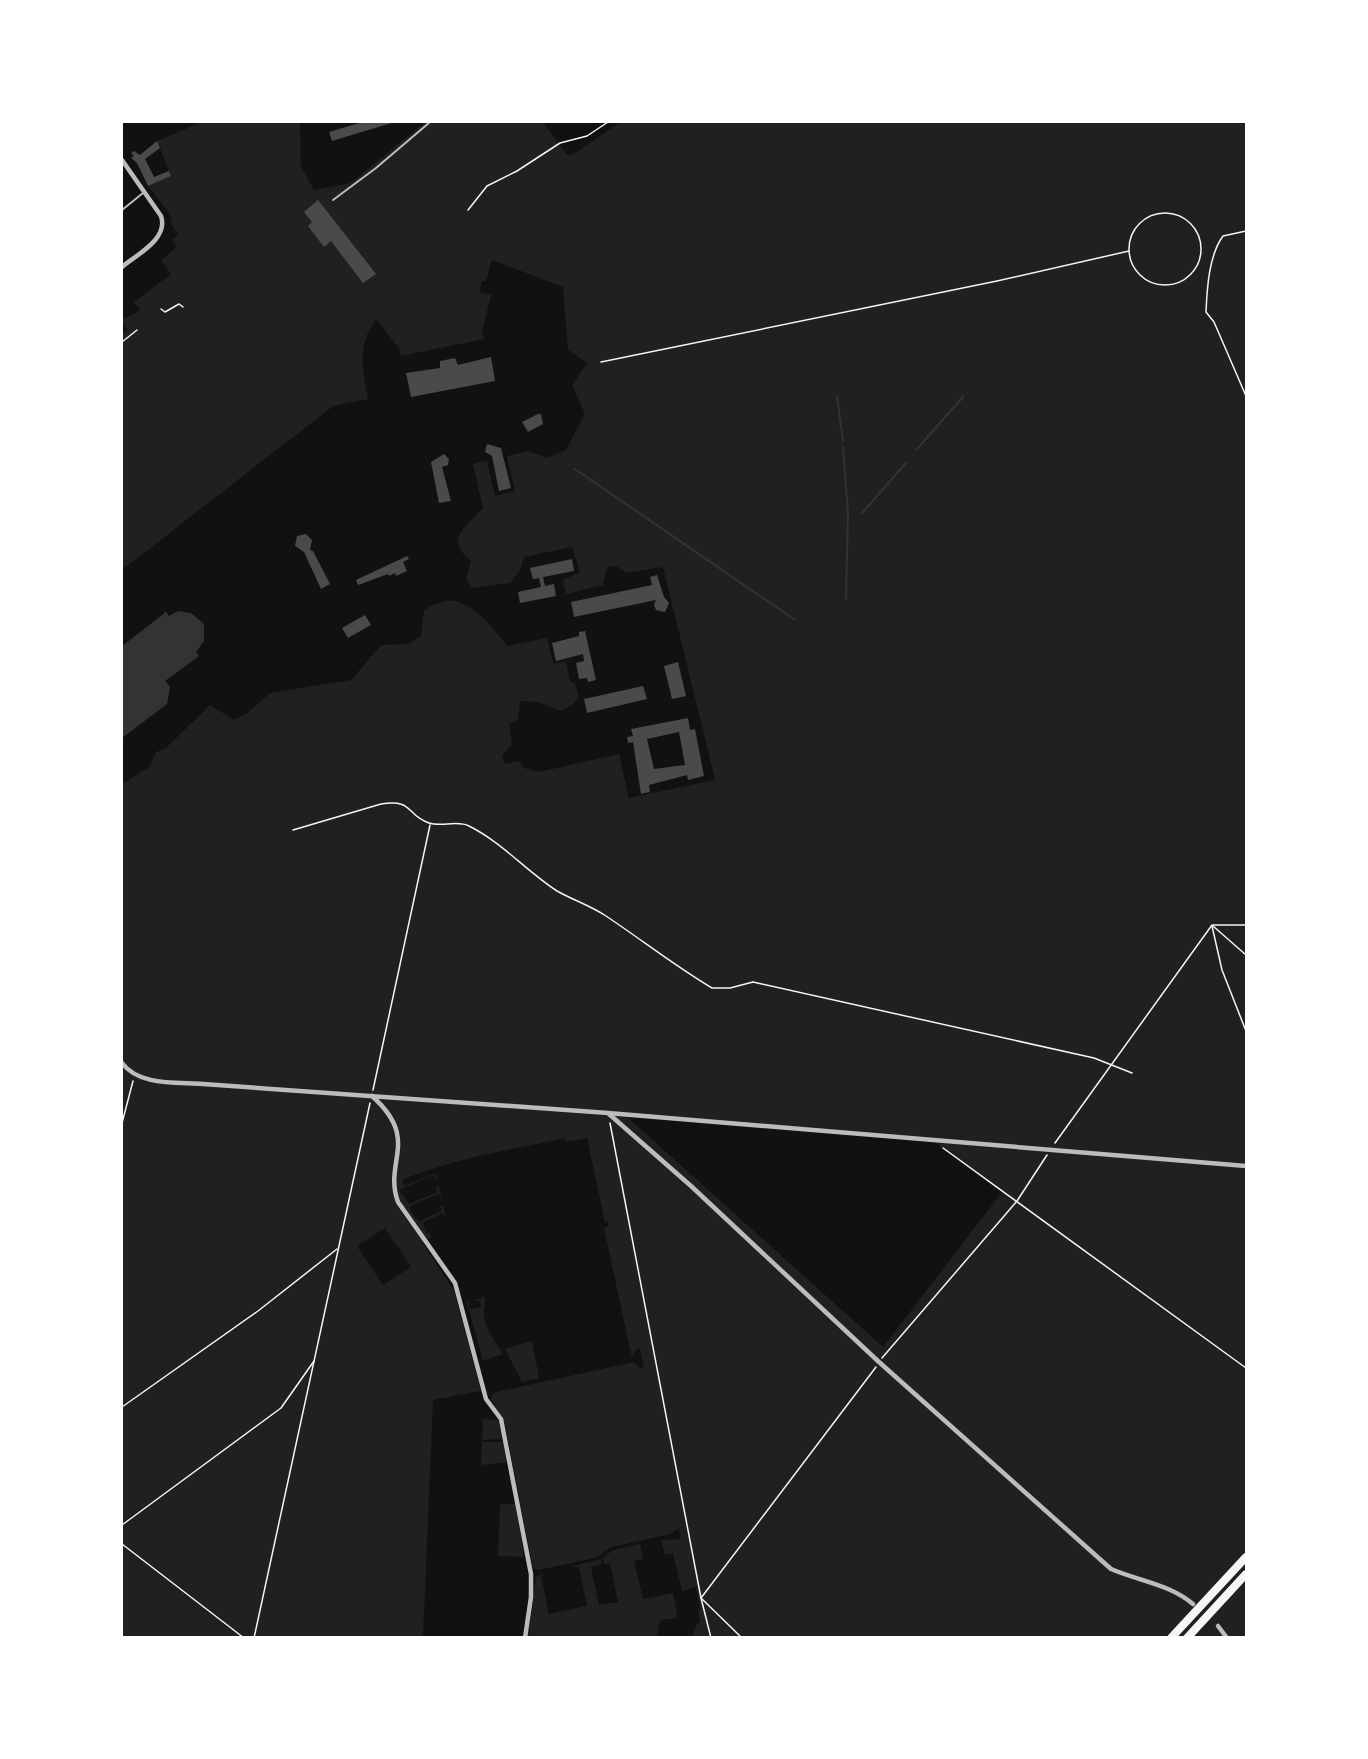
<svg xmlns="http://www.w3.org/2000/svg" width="1368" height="1759" viewBox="0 0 1368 1759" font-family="Helvetica,sans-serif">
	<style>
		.green { fill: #202020; fill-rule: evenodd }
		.water { fill: #333 }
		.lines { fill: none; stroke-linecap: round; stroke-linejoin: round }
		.stream { stroke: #333; stroke-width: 2 }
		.building { fill: #4a4a4a; fill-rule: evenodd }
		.path { stroke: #f5f5f5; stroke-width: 1.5 }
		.service { stroke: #bcbcbc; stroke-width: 2 }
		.minor { stroke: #bcbcbc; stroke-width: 4.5 }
		.trunk { stroke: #f5f5f5; stroke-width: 8 }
	</style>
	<rect width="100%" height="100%" fill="#111"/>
	<g class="green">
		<path d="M202 122H300L301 167 314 190 351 183 425 122H543L567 155 574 154 620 122H1246V1637H692L697 1623H700L698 1609 700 1608 696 1587 682 1591 673 1553 665 1555 661 1540 681 1539 679 1528 671 1534 611 1547 595 1558 538 1570 533 1568 505 1424 491 1399 492 1395 496 1392 634 1362 640 1369 644 1368 640 1348 636 1349 632 1358 604 1228 609 1226 608 1221 605 1222 587 1138 566 1142 565 1139H561C506 1151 454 1158 402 1180L404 1186 433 1174 437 1176 436 1180 433 1175 399 1190 409 1204 437 1192 436 1187 439 1186 442 1199 438 1194 410 1206 411 1212 419 1221 442 1211 440 1206 443 1205 446 1218 443 1213 423 1222 426 1233 429 1232 432 1237 422 1242 454 1291 481 1391 433 1400 423 1637H122V784L149 767 156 752 165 749 210 705 234 720 247 713 270 693 351 680 381 645 408 644 421 636 424 610C430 607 439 602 446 601 471 598 494 629 507 646L547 638 553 664 566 661 570 681 575 684 579 697 573 704 561 711 538 702 520 701 518 719 509 724 512 744 502 756 505 764 519 761 524 768 539 772 619 754 629 798 715 780 663 567 626 573 616 566 607 567 603 585 566 594 563 580 580 572 572 547 524 557 520 571 510 583 472 588 466 579 471 560C443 540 467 526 483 508L473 464 487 461 495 496 515 491 507 456 528 451 547 458 566 450 585 414 572 385 587 363 568 350 563 287 492 260 486 281H482L479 292 491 295 482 331 484 339 401 356 399 348 376 319C357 345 362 369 368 399L333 406 122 570V334L127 331 122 320 140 310 134 302 171 274 161 260 177 247 172 240 178 235 172 225 170 214 148 186 171 176 157 141ZM626 1116 932 1140 1002 1192 883 1347ZM385 1228 411 1267 383 1285 357 1246Z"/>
		<path d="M481 1296 486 1298C479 1320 491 1335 503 1354L483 1361 467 1303 468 1299 470 1309 481 1307 480 1301H472L481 1299Z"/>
		<polygon points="532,1341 539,1378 522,1382 505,1349"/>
		<polygon points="483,1419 498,1420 502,1439 482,1440"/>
		<polygon points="482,1442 503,1442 507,1462 481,1465"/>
		<polygon points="500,1504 515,1504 524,1557 498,1556"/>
		<polygon points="640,1544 643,1559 634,1561 643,1599 673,1593 678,1618 660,1620 657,1637 528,1637 536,1576 549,1572 541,1576 549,1614 587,1606 579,1567 570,1567 601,1559 602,1564 591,1567 599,1605 618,1602 610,1563 604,1564 603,1558 613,1550"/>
	</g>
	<polygon class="water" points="178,611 191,613 204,624 204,641 196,652 199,656 165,681 170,687 167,704 122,738 122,646 166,612 169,616"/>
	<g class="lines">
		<g class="stream">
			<polyline points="837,396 843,441"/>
			<polyline points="843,448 848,513 846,599"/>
			<polyline points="916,450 963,397"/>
			<polyline points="575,469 795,620"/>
			<polyline points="862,513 906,463"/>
		</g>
	</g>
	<g class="building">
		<polygon points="363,122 395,122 332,141 329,132"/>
		<polygon points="157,141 160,148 145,159 154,177 169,171 171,176 148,186 137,163 131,158 134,156 131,153 134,151 140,155"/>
		<polygon points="318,200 376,274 363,283 331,241 324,247 308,226 312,222 304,212"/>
		<polygon points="491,357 495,381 411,397 406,373 440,368 440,361 455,358 458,365"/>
		<polygon points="538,414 541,414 543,424 528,432 522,422"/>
		<polygon points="487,444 501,448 511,488 499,491 492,456 485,452"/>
		<polygon points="444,454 449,459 448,465 442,467 451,501 439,503 431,462"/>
		<polygon points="306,534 312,540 310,550 313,551 330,584 321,589 304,552 295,546 297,536"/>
		<polygon points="407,556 409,559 403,562 407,571 396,576 395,573 389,576 388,574 358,585 356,580"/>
		<polygon points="572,559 574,571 543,577 545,586 554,584 556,596 520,603 518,592 541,587 539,578 533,579 530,568"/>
		<polygon points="657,575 664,597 669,603 665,612 656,610 654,605 656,600 574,617 571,602 652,585 650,577"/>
		<polygon points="365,615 371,625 348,638 342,628"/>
		<polygon points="585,631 596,680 588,682 587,678 579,679 576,663 584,661 583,654 556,661 552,643 579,636 579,632"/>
		<polygon points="678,662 686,696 672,699 664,666"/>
		<polygon points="643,686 647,699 587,713 584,699"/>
		<path d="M688 718 690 730 695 729 704 776 688 780 687 775 649 785 650 792 641 794 633 742 628 743 627 737 633 736 631 729ZM679 732 685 765 654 769 647 739Z"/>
	</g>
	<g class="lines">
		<g class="path">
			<polyline points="468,210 487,186 517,171 560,143 587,136 608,122"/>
			<circle cx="1165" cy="249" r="36"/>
			<path d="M1246 231 1223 236C1209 255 1207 288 1206 312L1214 322 1246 396"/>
			<polyline points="161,309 165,312 179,304 183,307"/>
			<polyline points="122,342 137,330"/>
			<polyline points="601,362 997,281 1129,251"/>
			<path d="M293 830 381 804C415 799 405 815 429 823 441 827 458 820 469 826 503 843 526 871 557 891 573 900 591 906 606 916 642 940 675 966 712 988H730L753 982 1094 1058 1132 1073"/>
			<polyline points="1213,925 1246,925"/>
			<polyline points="1212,926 1222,970 1246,1031"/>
			<polyline points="1213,926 1246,955"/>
			<polyline points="373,1090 430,825"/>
			<polyline points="122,1123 133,1081"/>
			<polyline points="610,1123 701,1598 711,1638"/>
			<polyline points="1055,1143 1212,925"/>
			<polyline points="943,1148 1246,1368"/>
			<polyline points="882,1358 1017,1201 1047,1155"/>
			<polyline points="122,1407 258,1311 337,1249"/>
			<polyline points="122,1525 281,1408 314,1361"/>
			<polyline points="122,1544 244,1638"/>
			<polyline points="701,1598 876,1367"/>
			<polyline points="702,1599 742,1638"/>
			<polyline points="254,1638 370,1103"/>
		</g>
		<g class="service">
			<polyline points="333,200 376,168 430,122"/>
			<polyline points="122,210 143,193"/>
		</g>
		<g class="minor">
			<path d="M122 160 161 216C169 239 136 255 122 267"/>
			<path d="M122 1063C139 1086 176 1082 203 1084L608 1113 1246 1166"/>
			<path d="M372 1096C421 1140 383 1161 398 1202L455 1283 486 1399 501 1419 531 1574V1597L525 1638"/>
			<path d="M609 1114 691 1186 879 1362 1111 1569C1139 1581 1169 1584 1193 1604"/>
			<polyline points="1218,1626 1227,1638"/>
		</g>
		<g class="trunk">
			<polyline points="1171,1638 1246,1557"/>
			<polyline points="1187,1638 1246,1574"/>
		</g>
	</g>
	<rect width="1368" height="1759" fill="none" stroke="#ffffff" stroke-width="246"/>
</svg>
